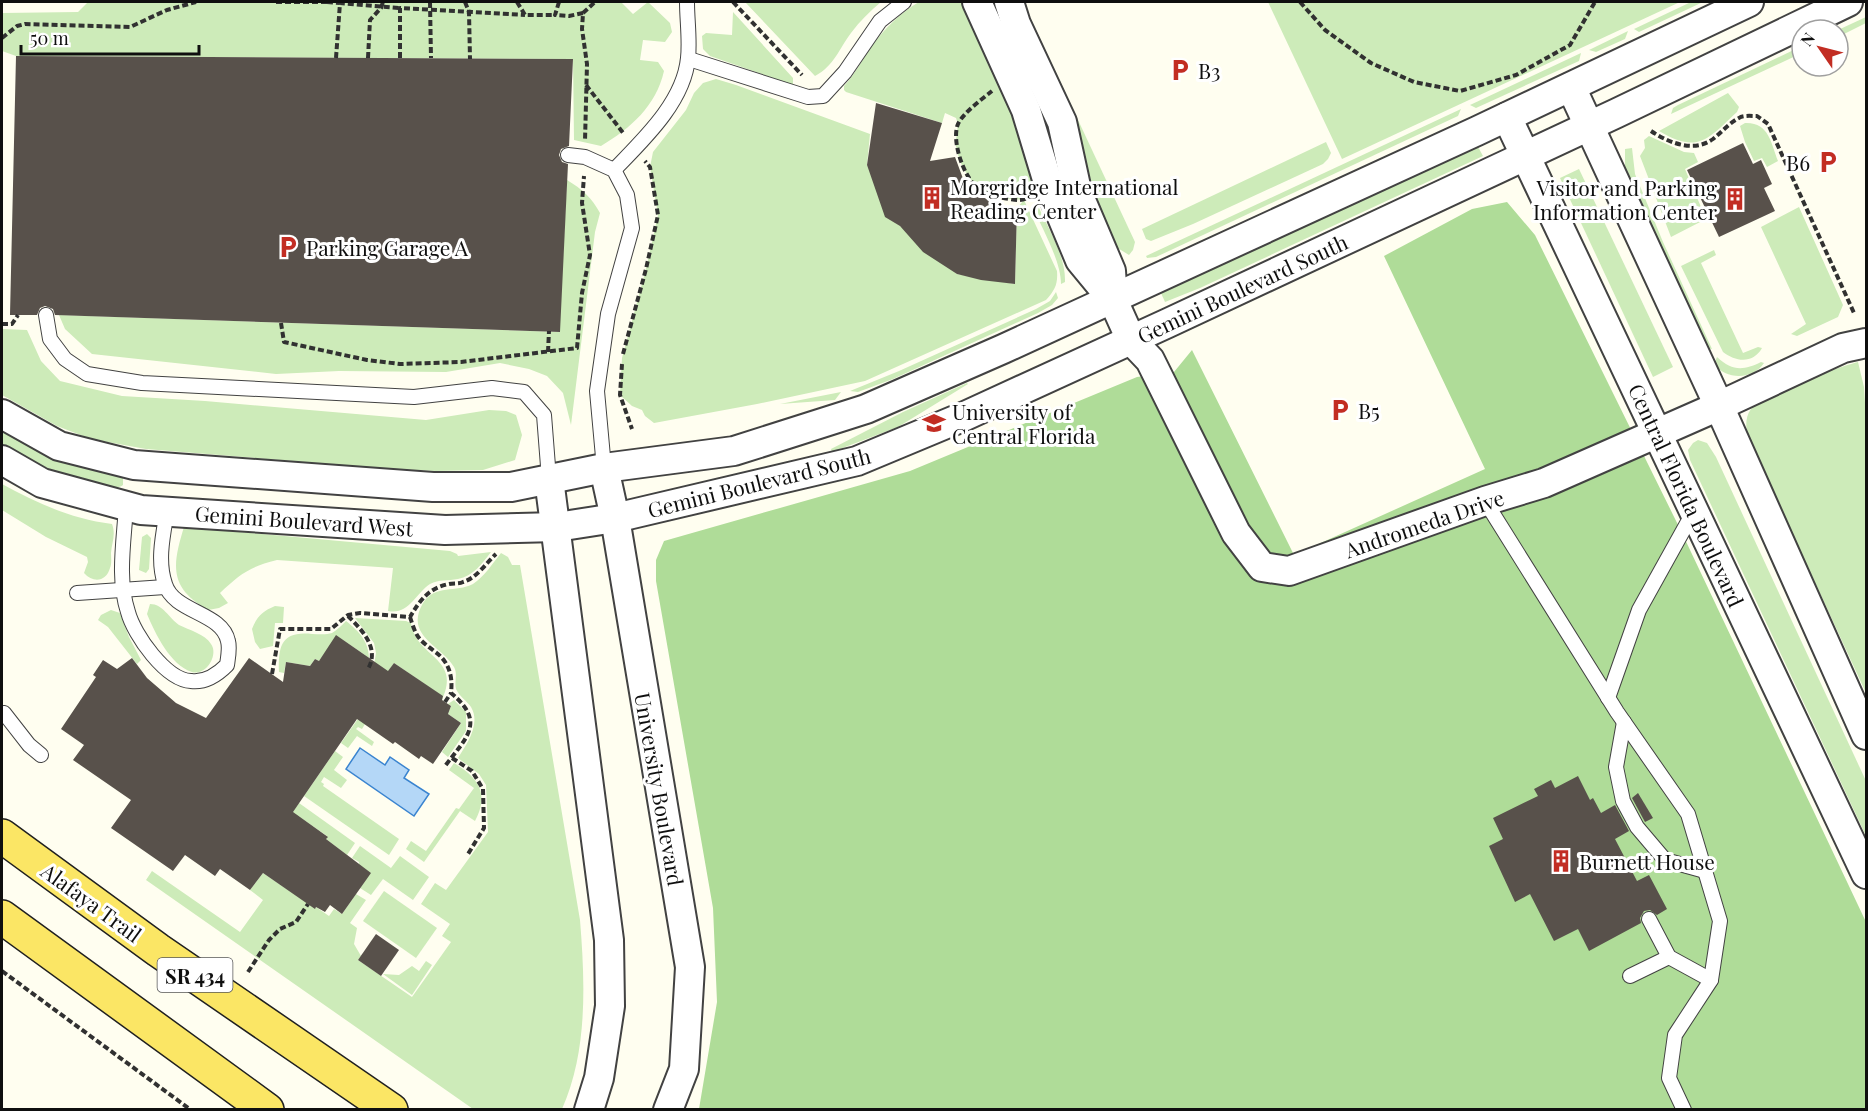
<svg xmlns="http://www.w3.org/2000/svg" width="1868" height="1111" viewBox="0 0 1868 1111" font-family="'Playfair Display',serif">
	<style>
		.green { fill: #cdebb9 }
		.forest { fill: #afdc98 }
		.water { fill: #b4d7f7; stroke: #3a84d0; stroke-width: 1.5 }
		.building { fill: #58514b }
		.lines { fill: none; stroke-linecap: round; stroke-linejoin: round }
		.lane-casing { stroke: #424242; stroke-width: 16 }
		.street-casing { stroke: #424242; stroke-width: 32 }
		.primary-casing { stroke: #202020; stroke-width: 36 }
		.path { stroke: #313131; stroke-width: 4; stroke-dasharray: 6 3; stroke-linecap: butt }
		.lane { stroke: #fff; stroke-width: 14 }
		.street { stroke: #fff; stroke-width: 28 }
		.primary { stroke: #fbe665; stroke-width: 33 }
		.labels { text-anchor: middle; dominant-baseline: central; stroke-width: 6; stroke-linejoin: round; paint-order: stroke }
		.shield { fill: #fff; stroke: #575757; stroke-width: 1.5 }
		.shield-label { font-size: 20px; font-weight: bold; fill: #0f0f0f }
		.poi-label { font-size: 21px; fill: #0f0f0f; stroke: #fff; text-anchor: start }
		.street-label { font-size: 21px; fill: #0f0f0f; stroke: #fff }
	</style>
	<rect width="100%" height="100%" fill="#fffef0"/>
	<g class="green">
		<path d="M88 2H621L633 14 648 2 670 23 672 32 665 42 643 40 640 60 658 62 664 71C656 106 631 128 601 146L574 140 573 59 16 56 2 51V13L78 12Z"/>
		<path d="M745 2H881C870 11 860 21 851 33 839 49 834 66 815 76Z"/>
		<path d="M919 2H962C972 18 979 38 987 56 1007 98 1031 145 1033 192L1024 200 1057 271C1058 284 1055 290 1046 300L865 381 757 404 654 423 645 416 642 410 632 406 620 395 622 358 646 269 658 215 650 167 653 152 686 110 694 93 703 83 716 79 736 85 870 134 867 165 900 226 957 274 1015 284 1017 208 1024 200C1015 199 1004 199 995 197 975 191 959 167 956 146 955 137 960 128 956 118L945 113 942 123 846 92 844 90V86C855 74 862 60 871 47 884 29 900 13 919 2Z"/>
		<polygon points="1268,2 1680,2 1342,159"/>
		<polygon points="1691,2 1703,2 1639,32 1634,29"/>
		<polygon points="733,12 793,78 793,85 710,56 703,49 702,36 706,33 732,35"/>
		<polygon points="1029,15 1135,242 1133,250 1129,255 1116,247 1103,223 1026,17"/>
		<polygon points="1866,17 1866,23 1838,37 1838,30"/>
		<polygon points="1628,31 1625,39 1596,52 1589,50"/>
		<polygon points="1802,46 1802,53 1671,114 1673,108 1678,105"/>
		<polygon points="1581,53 1579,61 1476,108 1470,105"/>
		<path d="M1728 93 1739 107 1737 112C1707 140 1698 154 1659 131Z"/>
		<polygon points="1461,109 1458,116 1156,257 1147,258 1146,256"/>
		<path d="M1745 123C1769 122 1771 143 1778 161L1767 167 1762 158 1754 161 1745 142 1740 126Z"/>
		<polygon points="1649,136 1684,152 1694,153 1698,162 1685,169 1706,219 1671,237 1640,156 1645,148 1644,140"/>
		<polygon points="1326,142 1331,153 1328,159 1323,164 1193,224 1151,241 1146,239 1142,229"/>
		<polygon points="1477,145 1483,156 1200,288 1165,302 1161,293 1169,289"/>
		<polygon points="1632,148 1635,174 1663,242 1712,349 1704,348 1625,175 1625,149"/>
		<polygon points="1579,169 1673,367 1653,377 1560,178"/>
		<path d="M567 180C582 189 592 198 600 213L595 232 571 425 563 393 547 376 529 369 500 363 446 372 339 371 276 374 92 354 65 329 59 315 559 332Z"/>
		<path d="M1032 205 1039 208C1049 230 1066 257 1065 282L1061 284C1061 260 1041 227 1032 205Z"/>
		<polygon points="1799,207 1843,305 1838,317 1797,336 1791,334 1806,324 1761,227"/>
		<path d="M1714 250 1716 255 1701 263 1743 353 1758 347 1762 348C1753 364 1736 362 1723 352L1681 266Z"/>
		<polygon points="1056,292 1058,298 1052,305 1038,313 893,379 858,392 850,391 899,371 1036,309 1050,301"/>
		<polygon points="2,329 27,330 41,361 60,381 122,396 205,401 426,420 489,410 506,411 516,415 522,435 515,460 483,470 436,471 347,467 292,461 146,449 91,439 57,426 2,395"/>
		<path d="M1717 357C1732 371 1743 371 1761 362L1764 363C1753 380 1726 380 1714 364Z"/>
		<path d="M1858 362 1864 387 1866 419V693L1747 435C1746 426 1745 417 1751 409 1764 392 1836 368 1858 362Z"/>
		<polygon points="967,383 968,384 898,427 832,452 831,449 903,412"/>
		<polygon points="841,392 835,400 780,404"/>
		<path d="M2 431C40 452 76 469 120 476L123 478V485C107 499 20 456 2 446Z"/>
		<polygon points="1698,440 1707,443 1716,457 1866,781 1866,836 1690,460 1688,450 1693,443"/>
		<path d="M2 484C37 503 71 519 112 524 116 535 112 542 111 553 111 558 112 563 110 568 106 582 93 583 84 573L88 562 87 557 46 537 2 510Z"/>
		<path d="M184 527 450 551 457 554 458 556 491 552C482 564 473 576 458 579 448 581 439 579 430 584 415 594 409 615 388 611L393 568 277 560C249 567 240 574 220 593L228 603 219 608 208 610C169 588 172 566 184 527Z"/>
		<polygon points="147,534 151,538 149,569 146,573 139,570 142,537"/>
		<path d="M501 553 508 557 512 565H520L580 920C585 982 588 1051 562 1109H473L146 880 152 871 240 932 263 900 250 890 263 873 315 908 316 907 329 916 334 909 342 914 356 894 366 900 350 923 357 928 354 944 361 956 358 960 412 997 451 942 442 936 450 924 421 904 435 883 446 890 488 832 486 785 479 774 458 758C467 744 481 724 471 707 467 701 459 696 456 689 454 682 458 674 454 667 441 645 404 636 423 603 435 584 456 593 473 584 484 577 493 563 501 553Z"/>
		<path d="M150 604C163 604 169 618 179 625 189 630 205 634 211 644 219 655 206 676 192 672 170 665 155 633 147 614Z"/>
		<path d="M275 606 284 607 283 623H275L273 646 260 649 255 642 252 629C257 616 263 611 275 606Z"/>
		<polygon points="111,610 120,613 129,637 141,660 137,664 108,627 98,620 101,615"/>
		<path d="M355 618 406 621 411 623C416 658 462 657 442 700V696L394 663 383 679 374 665 376 653 374 643Z"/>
		<path d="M346 621C360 632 370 643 369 662L365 655 337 636 319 661 315 659 310 666 286 662 284 673 279 672C278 645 282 631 312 634 319 634 326 635 332 633 337 630 342 625 346 621Z"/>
		<polygon points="454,700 466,712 466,731 448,757 442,752 461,723 448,714 451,706 448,704"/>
		<polygon points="360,716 368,726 365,724 362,729 358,727 356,729 374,742 372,746 357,736 348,748 341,743"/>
		<polygon points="335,751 343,757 334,770 347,780 341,788 324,777 321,782 324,784 323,786 399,839 389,855 304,796"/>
		<path d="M454 763C478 777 490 794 475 821L460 811 424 862 406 849 411 841 426 851 456 808 459 809 474 788 449 770Z"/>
		<polygon points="299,803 355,843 347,855 326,839 327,836 301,818 290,816"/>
		<polygon points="360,846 391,868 400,856 429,877 413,900 383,879 371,895 360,888 359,862 352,858"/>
		<polygon points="384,891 437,928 416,958 363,921"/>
		<polygon points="426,961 432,965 412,995 383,974 399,975 412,966 419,971"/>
	</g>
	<polygon class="forest" points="1507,202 1535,235 1682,533 1866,922 1866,1109 699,1109 717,1002 713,908 656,581 656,560 664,541 910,471 1137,377 1174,372 1192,350 1294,555 1485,469 1384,256 1472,209"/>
	<polygon class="water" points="360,748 385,765 390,757 409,770 404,778 429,794 414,816 346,769"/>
	<g class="building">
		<polygon points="16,56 573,59 569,146 561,149 559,155 562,162 568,164 560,332 55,315 53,309 45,306 40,308 37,315 10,315"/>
		<polygon points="876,103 942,123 930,161 955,157 965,184 975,193 994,203 1017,208 1015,284 981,280 957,274 923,252 900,226 885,217 867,165"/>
		<polygon points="1743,143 1753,164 1761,160 1772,184 1764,188 1775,211 1719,237 1687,170"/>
		<polygon points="336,635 388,671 394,663 443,696 442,700 451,706 448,714 461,723 433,764 421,756 419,759 395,742 393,744 357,719 293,812 328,837 326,839 371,873 342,914 330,905 325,912 316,907 315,909 263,873 250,890 220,869 215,876 185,855 173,871 111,828 131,800 73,760 84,745 61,729 96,677 93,675 103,660 117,669 132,658 147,678 176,703 206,718 249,658 283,682 286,662 310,666 315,659 319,661"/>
		<polygon points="1578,776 1590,800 1593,798 1601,813 1615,805 1629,831 1615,839 1637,881 1649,875 1667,909 1657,915 1650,910 1644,911 1640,918 1641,923 1589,951 1578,929 1554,941 1530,894 1515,902 1489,846 1503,839 1493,818 1538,796 1534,789 1551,780 1555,788"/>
		<polygon points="1638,793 1653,818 1645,822 1632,798"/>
		<polygon points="376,934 399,950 381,976 358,960"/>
	</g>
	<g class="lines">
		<g class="lane-casing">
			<g id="lane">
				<polyline points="689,59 808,97 823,96 845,72 880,21 904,2"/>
				<polyline points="568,155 585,157 614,170 627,195 632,228 608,314 597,391 604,468"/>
				<path d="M614 170C643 140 684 102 688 58 690 40 687 20 687 2"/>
				<polyline points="46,315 50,339 65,359 87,374 142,383 414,397 492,388 524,392 544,415 549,479"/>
				<polyline points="1485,501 1617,712 1688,814 1720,921 1711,980 1675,1035 1669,1078 1684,1110"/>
				<path d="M126 506C124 541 117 579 128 612 134 635 166 680 191 681 206 683 218 674 227 665 228 658 230 648 228 641 222 612 174 613 165 584 157 561 163 535 167 511"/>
				<polyline points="77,593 165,587"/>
				<polyline points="1608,698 1639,610 1694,511"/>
				<polyline points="4,713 29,745 41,755"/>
				<polyline points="1624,722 1616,767 1623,801 1637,827 1665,860 1705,871"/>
				<polyline points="1649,919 1669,957 1711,980"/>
				<polyline points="1630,976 1669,957"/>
			</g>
		</g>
		<g class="street-casing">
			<g id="street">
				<polyline points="977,2 1026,110 1049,186 1080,260 1113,300 1131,340 1150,360 1236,533 1262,567 1289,571 1485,501 1544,483 1719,406 1843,348 1866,343"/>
				<polyline points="1009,2 1016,24 1062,122 1077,191 1111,271 1113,300"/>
				<polyline points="1571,87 1719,406 1866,735"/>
				<polyline points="1507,117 1866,874"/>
				<polyline points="2,414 59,446 134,465 433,487 511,487 604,468 734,451 866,409 1003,349 1477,131 1749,2"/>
				<polyline points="2,460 42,483 141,510 445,530 557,527 615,518 857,461 965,416 1168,323 1617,113 1848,2"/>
				<polyline points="604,468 615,518 690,967 684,1069 668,1110"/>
				<polyline points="549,479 609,940 610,1006 599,1078 589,1110"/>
			</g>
		</g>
		<g class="primary-casing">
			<g id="primary">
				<polyline points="2,836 158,950 391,1110"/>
				<polyline points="2,917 267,1110"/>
			</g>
		</g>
		<g class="path">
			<polyline points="276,2 327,2"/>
			<polyline points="327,2 340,3"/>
			<polyline points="430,2 431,58"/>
			<polyline points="465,2 469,12 470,59"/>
			<polyline points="517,2 525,15 555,15"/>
			<polyline points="559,2 555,15 569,16 583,13 582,29 587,64 585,141"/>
			<polyline points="733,2 802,75"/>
			<polyline points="1300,2 1325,30 1371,63 1414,82 1460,91 1516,75 1570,45 1595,2"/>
			<polyline points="583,13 595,2"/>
			<polyline points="2,38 17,26 25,24 130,27 167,10 196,2"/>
			<polyline points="336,58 340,3 400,8"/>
			<polyline points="368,58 370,20 381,8 383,2"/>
			<polyline points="400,58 400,8 525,15"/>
			<polyline points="586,85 624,134"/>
			<path d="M992 91C982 99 963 113 958 124 951 141 964 178 978 188 988 195 998 197 1009 199 1016 200 1021 201 1027 198"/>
			<path d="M1651 131C1669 143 1694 153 1713 139 1722 132 1729 123 1739 118 1743 115 1751 116 1757 116L1768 124 1854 313"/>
			<polyline points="281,323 284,342 367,360 400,364 461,362 577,348 582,293 590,255 582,203 584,176"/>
			<polyline points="2,324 12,324 18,315"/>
			<polyline points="548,352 549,331"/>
			<polyline points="623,354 646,269 658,215 650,167 645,161"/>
			<polyline points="622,364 620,395 632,429"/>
			<path d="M348 616C362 630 380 648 368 669"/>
			<path d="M410 617C412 623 414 630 417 635 421 642 428 646 434 651 449 661 453 676 451 693 486 722 467 737 445 766"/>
			<path d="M272 674 280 629H331L348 615 360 613 410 617C420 600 429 588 449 584 454 583 459 584 463 582 477 578 486 563 496 554"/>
			<polyline points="445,702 451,693"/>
			<polyline points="452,758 472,771 483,789 484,828 468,854"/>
			<polyline points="2,971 191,1110"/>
			<polyline points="248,972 269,940 280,929 296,922 308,904"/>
		</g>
		<use href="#lane" class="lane"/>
		<use href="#street" class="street"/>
		<use href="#primary" class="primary"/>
	</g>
	<defs>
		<g id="parking-bare" transform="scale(1.8)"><path d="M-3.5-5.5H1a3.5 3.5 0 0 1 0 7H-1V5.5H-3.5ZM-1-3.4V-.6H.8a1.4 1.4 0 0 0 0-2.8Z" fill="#c22d23" stroke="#fff" stroke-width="2.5" paint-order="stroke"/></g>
		<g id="building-bare" transform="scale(1.8)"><path d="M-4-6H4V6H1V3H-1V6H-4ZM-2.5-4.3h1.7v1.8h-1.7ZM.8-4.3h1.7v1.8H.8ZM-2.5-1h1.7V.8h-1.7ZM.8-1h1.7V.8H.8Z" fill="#c22d23" stroke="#fff" stroke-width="2.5" paint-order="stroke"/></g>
		<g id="university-bare" transform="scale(1.8)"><path d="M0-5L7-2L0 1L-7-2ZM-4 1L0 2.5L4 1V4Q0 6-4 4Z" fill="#c22d23" stroke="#fff" stroke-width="2.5" paint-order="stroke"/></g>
	</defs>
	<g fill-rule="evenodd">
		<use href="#parking-bare" x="1180" y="70"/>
		<use href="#parking-bare" x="1828" y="162"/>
		<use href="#building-bare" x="932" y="198"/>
		<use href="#building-bare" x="1735" y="199"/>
		<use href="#parking-bare" x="288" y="247"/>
		<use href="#parking-bare" x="1340" y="410"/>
		<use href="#university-bare" x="934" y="423"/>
		<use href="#building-bare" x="1561" y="861"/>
	</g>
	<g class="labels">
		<rect class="shield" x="157.5" y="958" width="75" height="34" rx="4.5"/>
		<g class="shield-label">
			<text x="195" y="975">SR 434</text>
		</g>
		<g class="poi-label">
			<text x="1198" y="70">B3</text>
			<text x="1810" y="162" text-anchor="end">B6</text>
			<text x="950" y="186">Morgridge International<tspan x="950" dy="24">Reading Center</tspan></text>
			<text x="1717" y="187" text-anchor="end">Visitor and Parking<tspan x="1717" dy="24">Information Center</tspan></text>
			<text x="306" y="247">Parking Garage A</text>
			<text x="1358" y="410">B5</text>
			<text x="952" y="411">University of<tspan x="952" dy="24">Central Florida</tspan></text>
			<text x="1579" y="861">Burnett House</text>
		</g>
		<g class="street-label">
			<text transform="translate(1242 288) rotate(-25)">Gemini Boulevard South</text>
			<text transform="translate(759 482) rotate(-14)">Gemini Boulevard South</text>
			<text transform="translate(1687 495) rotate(65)">Central Florida Boulevard</text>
			<text transform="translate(304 520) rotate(4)">Gemini Boulevard West</text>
			<text transform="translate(1424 523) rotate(-19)">Andromeda Drive</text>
			<text transform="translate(660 789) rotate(80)">University Boulevard</text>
			<text transform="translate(92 902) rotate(36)">Alafaya Trail</text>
		</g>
	</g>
	<rect width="1868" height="1111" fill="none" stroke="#0f0f0f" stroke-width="6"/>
	<g transform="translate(1820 48) rotate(305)"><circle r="28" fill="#ffffff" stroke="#9f9f9f" stroke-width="1.5"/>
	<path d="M0-4.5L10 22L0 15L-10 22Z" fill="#c22d23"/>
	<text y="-9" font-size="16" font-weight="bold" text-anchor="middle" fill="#0f0f0f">N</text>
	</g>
	<path d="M21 45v9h178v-9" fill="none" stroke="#0f0f0f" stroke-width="3"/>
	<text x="30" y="45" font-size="18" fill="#0f0f0f" stroke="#ffffff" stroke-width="4.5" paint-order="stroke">50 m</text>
</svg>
